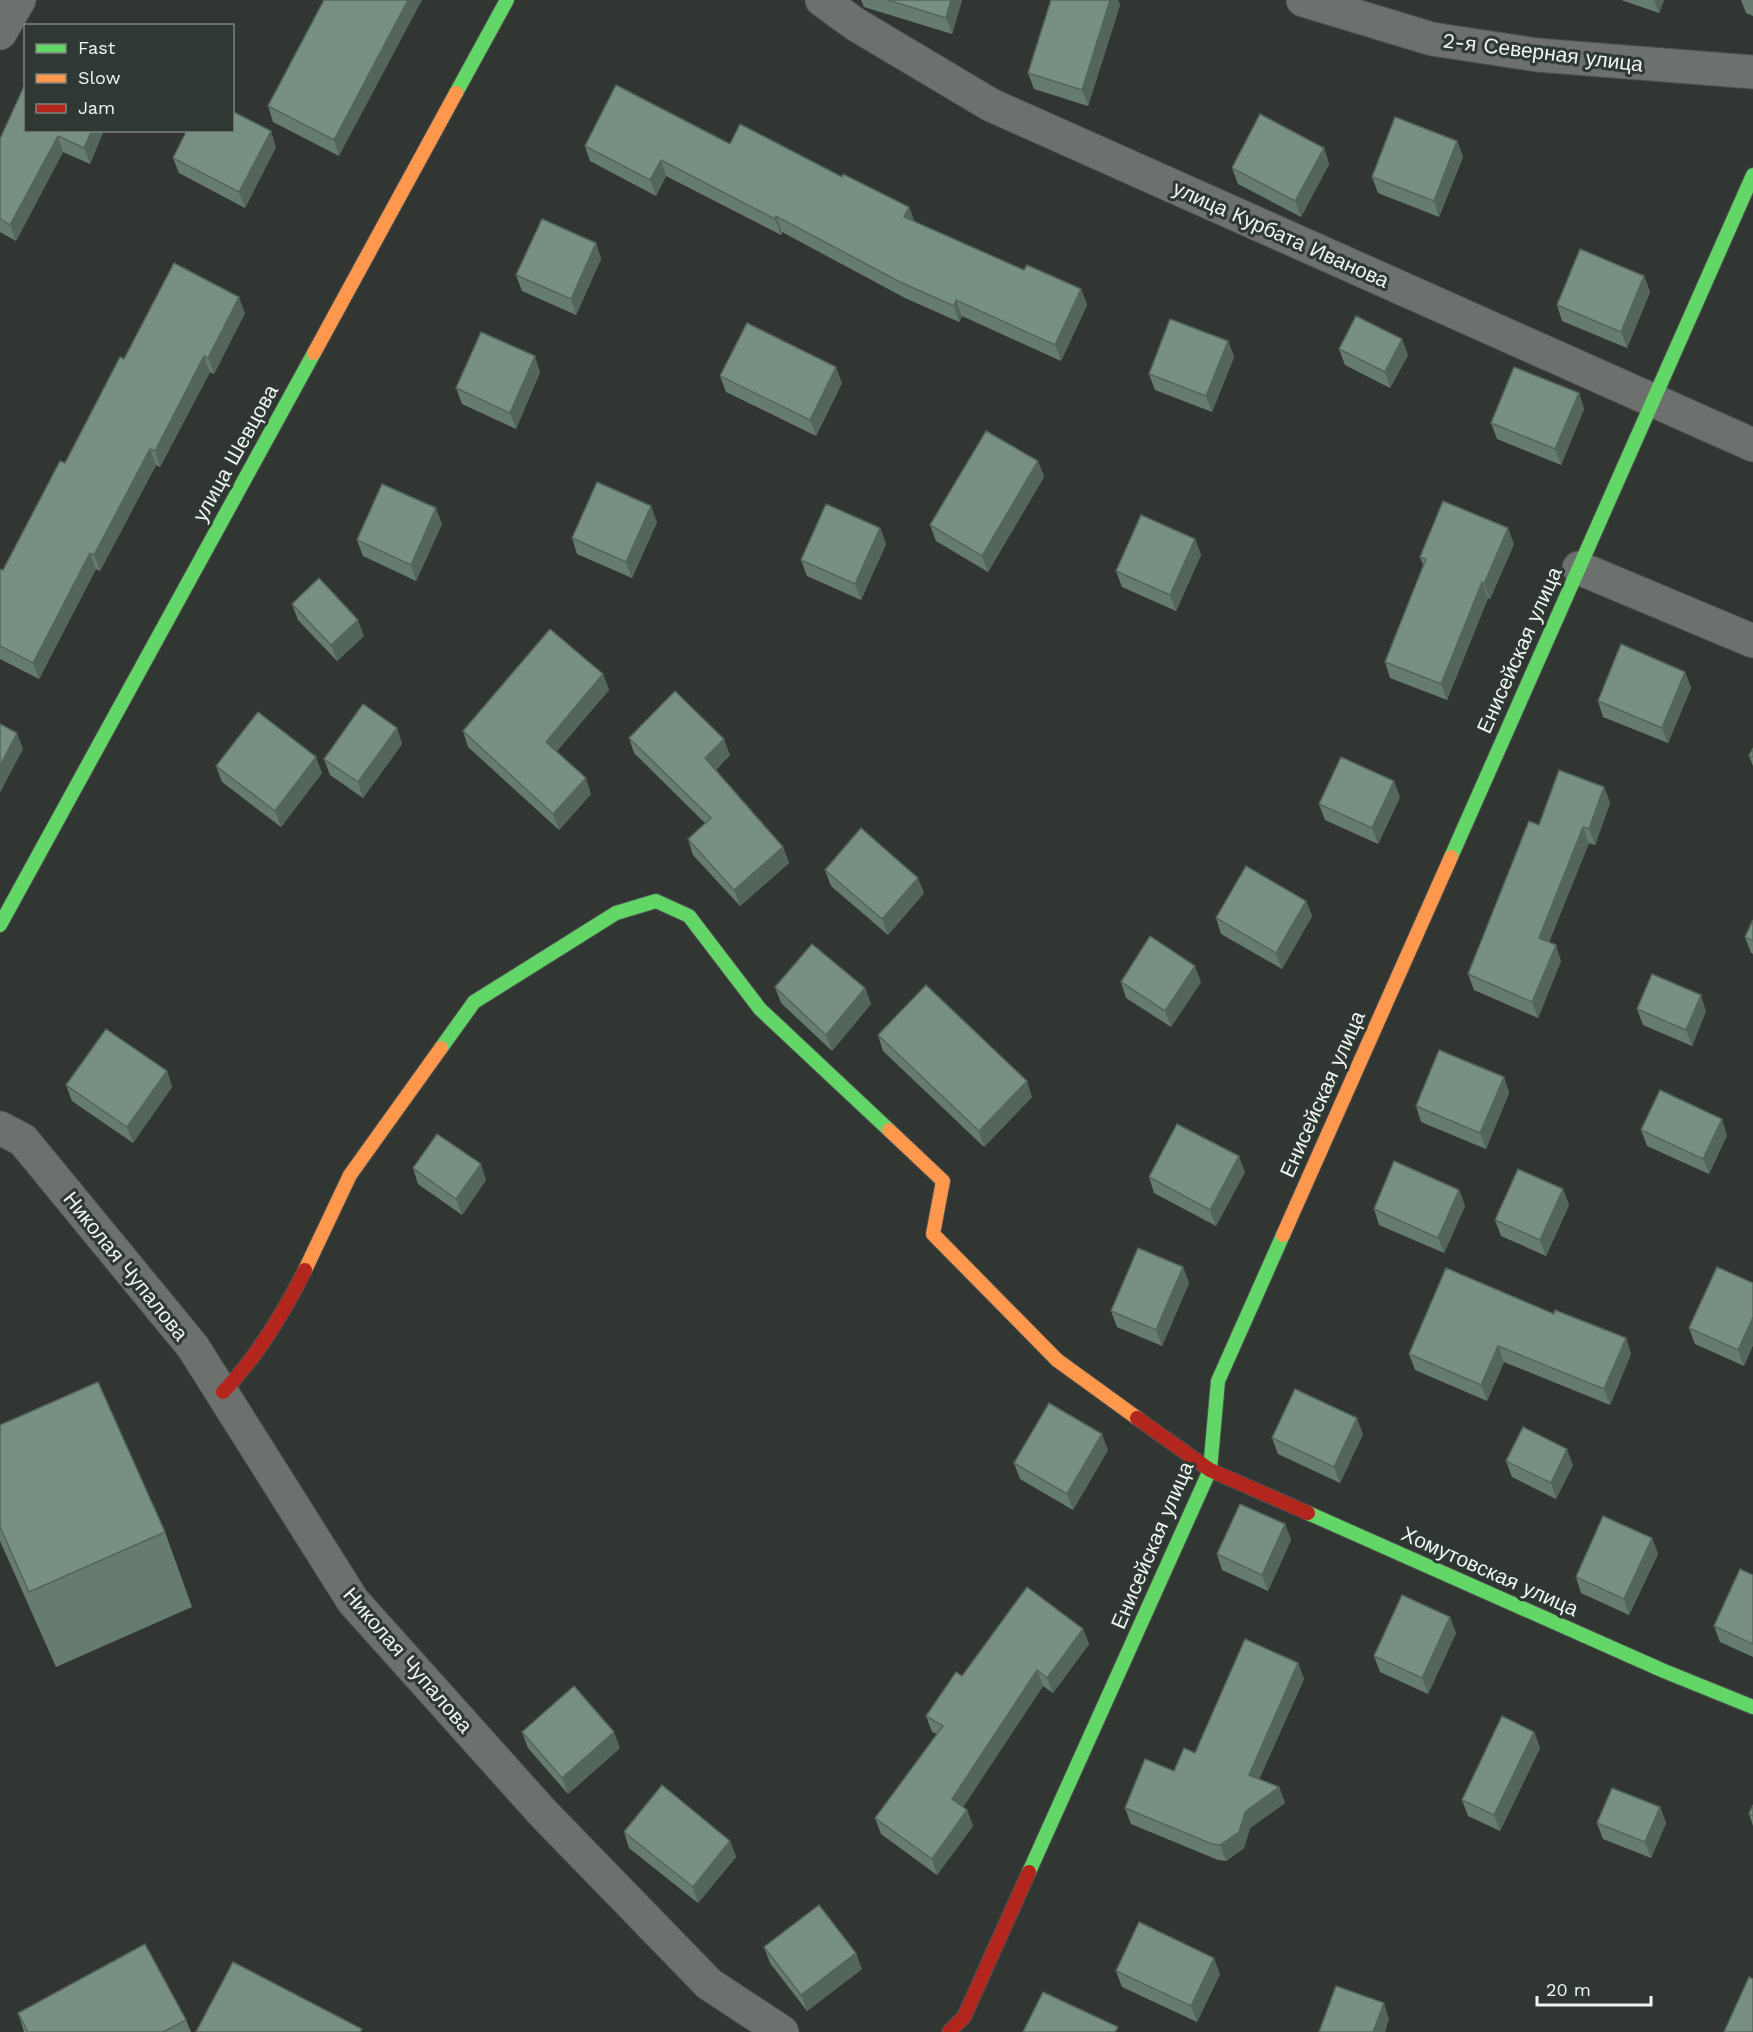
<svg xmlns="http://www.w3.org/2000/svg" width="1753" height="2032" viewBox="0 0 1753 2032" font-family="'Work Sans',sans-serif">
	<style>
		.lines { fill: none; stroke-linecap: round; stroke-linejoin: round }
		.street-casing { stroke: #4d514f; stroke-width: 35 }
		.fast-casing { stroke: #4d514f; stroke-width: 16 }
		.slow-casing { stroke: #4d514f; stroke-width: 16 }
		.jam-casing { stroke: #4d514f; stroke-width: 16 }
		.street { stroke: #6d716e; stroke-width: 33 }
		.fast { stroke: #63d668; stroke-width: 14 }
		.slow { stroke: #ff974d; stroke-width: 14 }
		.jam { stroke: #b3261e; stroke-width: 14 }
		.wall { fill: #677c71 }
		.shaded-wall { fill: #54655c }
		.building { fill: #789083; stroke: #54655c; stroke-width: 1.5 }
		.labels { text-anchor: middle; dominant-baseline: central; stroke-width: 6; stroke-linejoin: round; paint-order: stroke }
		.street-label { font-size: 21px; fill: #eff5f2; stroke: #2f3832 }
	</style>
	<rect width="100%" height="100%" fill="#313633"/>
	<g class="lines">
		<g class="street-casing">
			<g id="street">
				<polyline points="822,0 855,24 991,105 1753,445"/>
				<polyline points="1303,0 1432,39 1537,55 1753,72"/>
				<polyline points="0,33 19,0"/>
				<polyline points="1579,568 1753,641"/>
				<polyline points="0,1128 23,1140 193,1347 353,1601 542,1812 709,1984 782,2032"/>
			</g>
		</g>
		<g class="fast-casing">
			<g id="fast">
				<polyline points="456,93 507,0"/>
				<polyline points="1451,857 1753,175"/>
				<polyline points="0,925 314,353"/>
				<polyline points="441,1048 474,1002 616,913 656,901 689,916 760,1009 889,1130"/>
				<polyline points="1308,1513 1664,1671 1753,1707"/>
				<polyline points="1029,1872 1210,1470 1218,1381 1283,1235"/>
			</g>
		</g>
		<g class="slow-casing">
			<g id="slow">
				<polyline points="314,353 456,93"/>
				<polyline points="889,1130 943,1181 933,1234 1057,1360 1137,1418"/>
				<polyline points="1283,1235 1451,857"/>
				<polyline points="305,1270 350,1175 441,1048"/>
			</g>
		</g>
		<g class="jam-casing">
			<g id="jam">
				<path d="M223 1392C258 1356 283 1314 305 1270"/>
				<polyline points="1137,1418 1210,1470 1308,1513"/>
				<polyline points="949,2032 964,2017 1029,1872"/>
			</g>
		</g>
		<use href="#street" class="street"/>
		<use href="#fast" class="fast"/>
		<use href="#slow" class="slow"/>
		<use href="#jam" class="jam"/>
	</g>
	<g class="wall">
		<polygon points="324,0 339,156 273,122 268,106"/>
		<polygon points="861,0 962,0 952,34 864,7"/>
		<polygon points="1051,0 1118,0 1120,5 1088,106 1034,89 1028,73"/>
		<polygon points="1621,0 1664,0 1659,13"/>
		<polygon points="1741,0 1753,0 1753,16 1746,13"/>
		<polygon points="26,130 104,130 90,164 63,152 16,241 0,232 0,139"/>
		<polygon points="1457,141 1463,157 1439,217 1378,193 1372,177"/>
		<polygon points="730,144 842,177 909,207 914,221 1024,270 1081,289 1087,305 1061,361 962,316 959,322 905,298 782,232 781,235 666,176 656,196 590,161 585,146"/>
		<polygon points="276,147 245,208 179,173 173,158"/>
		<polygon points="1324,148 1329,164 1301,217 1238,184 1232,168"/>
		<polygon points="596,243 601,259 576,315 522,291 516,275"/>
		<polygon points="1644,276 1650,292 1627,348 1562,321 1557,305"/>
		<polygon points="245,313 214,374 210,372 160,467 156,465 100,571 96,569 39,679 0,659 0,569 3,570 124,359"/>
		<polygon points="1228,341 1234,357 1212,412 1155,390 1149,374"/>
		<polygon points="1339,349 1408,355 1390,388 1345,365"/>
		<polygon points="540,372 516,429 462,404 456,388"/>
		<polygon points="720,376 842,383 816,436 726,392"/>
		<polygon points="1579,393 1584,409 1561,465 1497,439 1491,423"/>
		<polygon points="1038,461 1044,477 988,572 936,541 930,525"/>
		<polygon points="657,522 632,578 577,554 572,538"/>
		<polygon points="442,524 416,581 363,556 357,540"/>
		<polygon points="880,528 886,544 861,600 807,576 801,560"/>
		<polygon points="1195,539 1201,555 1176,611 1122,587 1116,571"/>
		<polygon points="1514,544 1490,599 1488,598 1447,700 1390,678 1385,662 1423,565 1420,557"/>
		<polygon points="292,604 364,636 337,661 298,620"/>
		<polygon points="1685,672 1691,688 1668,743 1603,717 1598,701"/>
		<polygon points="603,674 609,690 556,752 591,794 559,830 468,747 463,731"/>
		<polygon points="397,728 402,744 363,798 330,775 324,759"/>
		<polygon points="629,738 730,755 716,770 783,847 789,863 740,906 693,855 688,839 705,823 634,753"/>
		<polygon points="1753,748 1753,766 1749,756"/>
		<polygon points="216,766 322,773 281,827 222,782"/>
		<polygon points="1604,787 1610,803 1595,845 1589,843 1549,942 1561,961 1538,1018 1474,990 1468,974 1539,825"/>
		<polygon points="1400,797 1378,844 1325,820 1319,804"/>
		<polygon points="825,870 924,893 888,935 831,886"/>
		<polygon points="1306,901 1312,916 1282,969 1221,934 1216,918"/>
		<polygon points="1753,920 1753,954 1751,953 1745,937"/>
		<polygon points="1121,982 1201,982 1171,1027 1126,998"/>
		<polygon points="775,987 865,988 871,1004 832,1051 781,1003"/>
		<polygon points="1637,1009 1706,1011 1692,1046 1643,1025"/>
		<polygon points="878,1035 1032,1097 984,1147 883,1051"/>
		<polygon points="167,1071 172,1087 133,1143 72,1101 66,1085"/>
		<polygon points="1504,1077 1509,1093 1486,1149 1421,1122 1416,1106"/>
		<polygon points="1641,1130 1727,1135 1709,1174 1647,1146"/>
		<polygon points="413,1168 486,1180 462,1215 418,1184"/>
		<polygon points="1245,1172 1216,1226 1154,1193 1149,1177"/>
		<polygon points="1563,1189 1569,1205 1546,1256 1501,1236 1495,1220"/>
		<polygon points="1459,1190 1465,1206 1444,1253 1379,1225 1374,1209"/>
		<polygon points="1183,1267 1189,1283 1162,1346 1117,1327 1111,1311"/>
		<polygon points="1753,1283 1753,1345 1744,1366 1695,1344 1689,1328"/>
		<polygon points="1554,1314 1626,1338 1631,1354 1610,1405 1504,1362 1487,1401 1415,1370 1409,1354"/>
		<polygon points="0,1425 165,1532 192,1607 56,1667 0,1541"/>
		<polygon points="1363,1434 1340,1483 1278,1454 1272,1438"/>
		<polygon points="1108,1450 1073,1510 1020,1479 1014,1463"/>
		<polygon points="1506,1461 1573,1465 1556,1499 1512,1477"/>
		<polygon points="1285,1524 1291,1540 1268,1591 1222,1570 1217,1554"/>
		<polygon points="1652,1538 1658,1554 1629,1615 1581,1593 1576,1577"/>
		<polygon points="1753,1575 1753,1657 1720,1642 1714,1626"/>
		<polygon points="1083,1629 1089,1644 1053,1693 1043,1686 963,1807 967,1810 973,1826 937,1875 881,1834 875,1818 937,1734 932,1732 926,1716 962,1676"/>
		<polygon points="1456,1633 1428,1694 1380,1672 1374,1656"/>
		<polygon points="1298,1663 1304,1679 1259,1779 1279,1787 1285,1803 1250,1828 1244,1848 1226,1861 1218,1860 1131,1824 1125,1808 1174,1771"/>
		<polygon points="522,1732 620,1748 568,1794 528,1748"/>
		<polygon points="1534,1732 1540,1748 1500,1831 1468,1816 1462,1800"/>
		<polygon points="1753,1805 1753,1826 1749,1814"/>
		<polygon points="1660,1807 1666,1823 1651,1858 1603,1839 1597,1823"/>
		<polygon points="624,1832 730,1841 736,1857 698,1903 629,1848"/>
		<polygon points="764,1947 862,1969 807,2011 770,1963"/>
		<polygon points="1116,1971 1220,1974 1197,2022 1122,1987"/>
		<polygon points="18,2013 186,2020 191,2032 24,2032"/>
	</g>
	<g class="shaded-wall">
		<polygon points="408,0 422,0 339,156 334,140"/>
		<polygon points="951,0 962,0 952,34 946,18"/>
		<polygon points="1110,0 1118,0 1120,5 1088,106 1082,90"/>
		<polygon points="1654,0 1664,0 1659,13"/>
		<polygon points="92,130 104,130 90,164 84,148"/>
		<polygon points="271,131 276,147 245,208 239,192"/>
		<polygon points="58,136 63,152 16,241 10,225"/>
		<polygon points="1457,141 1463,157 1439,217 1434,201"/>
		<polygon points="1324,148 1329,164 1301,217 1295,201"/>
		<polygon points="661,160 666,176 656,196 650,180"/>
		<polygon points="909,207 915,223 904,217"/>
		<polygon points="776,216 782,232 781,235 775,219"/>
		<polygon points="596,243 601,259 576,315 571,299"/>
		<polygon points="1644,276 1650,292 1627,348 1621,332"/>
		<polygon points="1081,289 1087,305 1061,361 1055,345"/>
		<polygon points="239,297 245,313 214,374 208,358"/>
		<polygon points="956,300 962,316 959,322 954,306"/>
		<polygon points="1402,339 1408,355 1390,388 1385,372"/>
		<polygon points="1228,341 1234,357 1212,412 1206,396"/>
		<polygon points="204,356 210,372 160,467 155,451"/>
		<polygon points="535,356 540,372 516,429 510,413"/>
		<polygon points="836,367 842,383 816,436 810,420"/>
		<polygon points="1579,393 1584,409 1561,465 1555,449"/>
		<polygon points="150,449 156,465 100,571 94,555"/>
		<polygon points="1038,461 1044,477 988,572 982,556"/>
		<polygon points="651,506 657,522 632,578 626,562"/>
		<polygon points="436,508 442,524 416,581 411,565"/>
		<polygon points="880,528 886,544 861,600 855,584"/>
		<polygon points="1508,528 1514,544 1490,599 1484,584"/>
		<polygon points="1195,539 1201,555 1176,611 1170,595"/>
		<polygon points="90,553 96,569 39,679 33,663"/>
		<polygon points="1482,582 1488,598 1447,700 1441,684"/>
		<polygon points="358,620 364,636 337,661 331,645"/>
		<polygon points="1685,672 1691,688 1668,743 1662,728"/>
		<polygon points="603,674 609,690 551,758 546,742"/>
		<polygon points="397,728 402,744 363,798 358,782"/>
		<polygon points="17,733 23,749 0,793 0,766"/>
		<polygon points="724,739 730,755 711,774 705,758"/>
		<polygon points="316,757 322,773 281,827 275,811"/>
		<polygon points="586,778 591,794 559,830 553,814"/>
		<polygon points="1394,781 1400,797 1378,844 1372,828"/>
		<polygon points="1604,787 1610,803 1595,845 1589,829"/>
		<polygon points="1583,827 1589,843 1544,954 1539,938"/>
		<polygon points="783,847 789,863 740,906 734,890"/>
		<polygon points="918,878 924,893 888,935 882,919"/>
		<polygon points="1306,901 1312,916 1282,969 1276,953"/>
		<polygon points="1556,945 1561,961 1538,1018 1532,1002"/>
		<polygon points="1195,966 1201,982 1171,1027 1165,1011"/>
		<polygon points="865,988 871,1004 832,1051 826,1035"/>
		<polygon points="1701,995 1706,1011 1692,1046 1686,1030"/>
		<polygon points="167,1071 172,1087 133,1143 127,1127"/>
		<polygon points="1504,1077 1509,1093 1486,1149 1480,1133"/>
		<polygon points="1027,1081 1032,1097 984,1147 979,1131"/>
		<polygon points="1722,1119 1727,1135 1709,1174 1703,1159"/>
		<polygon points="1239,1156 1245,1172 1216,1226 1210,1210"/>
		<polygon points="481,1164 486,1180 462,1215 456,1199"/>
		<polygon points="1563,1189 1569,1205 1546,1256 1540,1240"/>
		<polygon points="1459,1190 1465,1206 1444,1253 1438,1238"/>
		<polygon points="1183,1267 1189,1283 1162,1346 1156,1330"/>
		<polygon points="1753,1317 1753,1345 1744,1366 1738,1350"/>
		<polygon points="1626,1338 1631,1354 1610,1405 1604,1389"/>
		<polygon points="1498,1346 1504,1362 1487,1401 1481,1385"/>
		<polygon points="1357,1418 1363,1434 1340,1483 1334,1467"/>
		<polygon points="1102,1434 1108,1450 1073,1510 1067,1494"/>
		<polygon points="1567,1449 1573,1465 1556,1499 1551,1483"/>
		<polygon points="1285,1524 1291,1540 1268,1591 1262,1575"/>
		<polygon points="1652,1538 1658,1554 1629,1615 1624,1599"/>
		<polygon points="1450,1617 1456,1633 1428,1694 1422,1678"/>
		<polygon points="1083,1629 1089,1644 1053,1693 1047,1678"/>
		<polygon points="1298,1663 1304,1679 1254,1791 1249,1775"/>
		<polygon points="1037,1670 1043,1686 958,1815 952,1799"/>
		<polygon points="614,1732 620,1748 568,1794 562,1778"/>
		<polygon points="1534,1732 1540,1748 1500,1831 1494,1815"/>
		<polygon points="1279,1787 1285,1803 1250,1828 1244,1848 1226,1861 1220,1845 1245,1812"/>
		<polygon points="1660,1807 1666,1823 1651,1858 1645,1842"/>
		<polygon points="967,1810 973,1826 937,1875 932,1859"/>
		<polygon points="730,1841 736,1857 698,1903 693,1887"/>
		<polygon points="856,1953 862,1969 807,2011 801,1995"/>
		<polygon points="1214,1958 1220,1974 1197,2022 1191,2006"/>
		<polygon points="1384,2003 1389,2019 1385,2032 1373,2032"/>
	</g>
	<g class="building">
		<polygon points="324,0 408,0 334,140 268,106"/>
		<polygon points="888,0 951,0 946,18"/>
		<polygon points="1051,0 1110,0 1082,90 1028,73"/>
		<polygon points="26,82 26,130 92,130 84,148 58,136 10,225 0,219 0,139"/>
		<polygon points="616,85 730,144 740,124 842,177 843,174 909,207 904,217 1024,270 1027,265 1081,289 1055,345 956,300 954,306 900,282 776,216 775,219 661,160 650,180 585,146"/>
		<polygon points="232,111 271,131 239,192 173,158 187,130 232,130"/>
		<polygon points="1260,114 1324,148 1295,201 1232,168"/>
		<polygon points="1395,117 1457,141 1434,201 1372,177"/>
		<polygon points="542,219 596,243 571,299 516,275"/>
		<polygon points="1580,249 1644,276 1621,332 1557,305"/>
		<polygon points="174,263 239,297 208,358 204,356 155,451 150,449 94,555 90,553 33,663 0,646 0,569 3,570 60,461 65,463 120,357 124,359"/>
		<polygon points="1356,316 1402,339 1385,372 1339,349"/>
		<polygon points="1170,319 1228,341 1206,396 1149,374"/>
		<polygon points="747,323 836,367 810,420 720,376"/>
		<polygon points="481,332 535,356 510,413 456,388"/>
		<polygon points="1514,367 1579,393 1555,449 1491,423"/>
		<polygon points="986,431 1038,461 982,556 930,525"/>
		<polygon points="597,482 651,506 626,562 572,538"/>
		<polygon points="382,484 436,508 411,565 357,540"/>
		<polygon points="1443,501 1508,528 1484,584 1482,582 1441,684 1385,662 1426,559 1420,557"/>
		<polygon points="826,504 880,528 855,584 801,560"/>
		<polygon points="1141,515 1195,539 1170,595 1116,571"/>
		<polygon points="319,578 358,620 331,645 292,604"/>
		<polygon points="550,629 603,674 546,742 586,778 553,814 463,731"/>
		<polygon points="1621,644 1685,672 1662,728 1598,701"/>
		<polygon points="675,691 724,739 705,758 783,847 734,890 688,839 711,818 629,738"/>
		<polygon points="363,704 397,728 358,782 324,759"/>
		<polygon points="258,712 316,757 275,811 216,766"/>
		<polygon points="0,724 17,733 0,766"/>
		<polygon points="1753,748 1753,757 1749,756"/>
		<polygon points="1341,757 1394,781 1372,828 1319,804"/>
		<polygon points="1559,770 1604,787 1589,829 1583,827 1539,938 1556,945 1532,1002 1468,974 1529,821 1539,825"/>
		<polygon points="861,828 918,878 882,919 825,870"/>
		<polygon points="1246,866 1306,901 1276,953 1216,918"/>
		<polygon points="1753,920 1753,941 1745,937"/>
		<polygon points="1150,936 1195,966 1165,1011 1121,982"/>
		<polygon points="812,944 865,988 826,1035 775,987"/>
		<polygon points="1652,974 1701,995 1686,1030 1637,1009"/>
		<polygon points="926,985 1027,1081 979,1131 878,1035"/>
		<polygon points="106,1029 167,1071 127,1127 66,1085"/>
		<polygon points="1439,1050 1504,1077 1480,1133 1416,1106"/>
		<polygon points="1660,1090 1722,1119 1703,1159 1641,1130"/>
		<polygon points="1177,1124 1239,1156 1210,1210 1149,1177"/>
		<polygon points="437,1134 481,1164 456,1199 413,1168"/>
		<polygon points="1394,1161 1459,1190 1438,1238 1374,1209"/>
		<polygon points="1518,1169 1563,1189 1540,1240 1495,1220"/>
		<polygon points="1138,1248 1183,1267 1156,1330 1111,1311"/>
		<polygon points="1717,1267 1753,1283 1753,1317 1738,1350 1689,1328"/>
		<polygon points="1446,1268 1554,1314 1555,1310 1626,1338 1604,1389 1498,1346 1481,1385 1409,1354"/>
		<polygon points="98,1382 165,1532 29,1592 0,1527 0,1425"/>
		<polygon points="1295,1389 1357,1418 1334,1467 1272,1438"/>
		<polygon points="1049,1403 1102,1434 1067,1494 1014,1463"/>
		<polygon points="1523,1427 1567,1449 1551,1483 1506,1461"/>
		<polygon points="1240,1504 1285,1524 1262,1575 1217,1554"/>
		<polygon points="1603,1516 1652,1538 1624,1599 1576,1577"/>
		<polygon points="1740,1569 1753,1575 1753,1644 1714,1626"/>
		<polygon points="1027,1587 1083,1629 1047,1678 1037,1670 952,1799 967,1810 932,1859 875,1818 943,1726 926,1716 956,1672 962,1676"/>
		<polygon points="1402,1595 1450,1617 1422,1678 1374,1656"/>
		<polygon points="1245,1639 1298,1663 1249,1775 1279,1787 1245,1812 1239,1832 1220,1845 1212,1844 1125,1808 1145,1759 1174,1771 1184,1748 1195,1753"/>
		<polygon points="574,1686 614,1732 562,1778 522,1732"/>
		<polygon points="1502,1716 1534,1732 1494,1815 1462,1800"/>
		<polygon points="662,1785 730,1841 693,1887 624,1832"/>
		<polygon points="1612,1788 1660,1807 1645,1842 1597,1823"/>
		<polygon points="1753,1805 1753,1816 1749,1814"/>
		<polygon points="819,1905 856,1953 801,1995 764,1947"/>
		<polygon points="1139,1922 1214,1958 1191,2006 1116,1971"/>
		<polygon points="145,1944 186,2020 163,2032 28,2032 18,2013"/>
		<polygon points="233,1962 362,2029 360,2032 196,2032"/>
		<polygon points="1749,1977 1753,1979 1753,2032 1724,2032"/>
		<polygon points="1336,1986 1384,2003 1373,2032 1319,2032"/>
		<polygon points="1043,1992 1118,2027 1115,2032 1023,2032"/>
	</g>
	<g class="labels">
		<g class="street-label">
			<text transform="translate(1543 52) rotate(7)">2-я Северная улица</text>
			<text transform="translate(1281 234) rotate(24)">улица Курбата Иванова</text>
			<text transform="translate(235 453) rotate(-61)">улица Шевцова</text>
			<text transform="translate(1519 650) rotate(-66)">Енисейская улица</text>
			<text transform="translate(1322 1094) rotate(-66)">Енисейская улица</text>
			<text transform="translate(126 1266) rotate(51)">Николая Чупалова</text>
			<text transform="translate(1152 1545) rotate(-67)">Енисейская улица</text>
			<text transform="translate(1490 1571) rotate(24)">Хомутовская улица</text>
			<text transform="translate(408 1660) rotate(49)">Николая Чупалова</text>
		</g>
	</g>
	<rect x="24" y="24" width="210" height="108" fill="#2f3832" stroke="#7c847f" stroke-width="1.5"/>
	<rect x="36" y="44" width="30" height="9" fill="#63d668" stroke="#7c847f" stroke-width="1.5"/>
	<text x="78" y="54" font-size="18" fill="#eff5f2">Fast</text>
	<rect x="36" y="74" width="30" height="9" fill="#ff974d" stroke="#7c847f" stroke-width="1.5"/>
	<text x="78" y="84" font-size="18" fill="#eff5f2">Slow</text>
	<rect x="36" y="104" width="30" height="9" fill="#b3261e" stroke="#7c847f" stroke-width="1.5"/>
	<text x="78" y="114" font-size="18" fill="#eff5f2">Jam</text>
	<path d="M1537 1996v9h114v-9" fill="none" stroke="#eff5f2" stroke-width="3"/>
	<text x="1546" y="1996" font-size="18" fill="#eff5f2" stroke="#2f3832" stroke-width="4.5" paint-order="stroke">20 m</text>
</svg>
